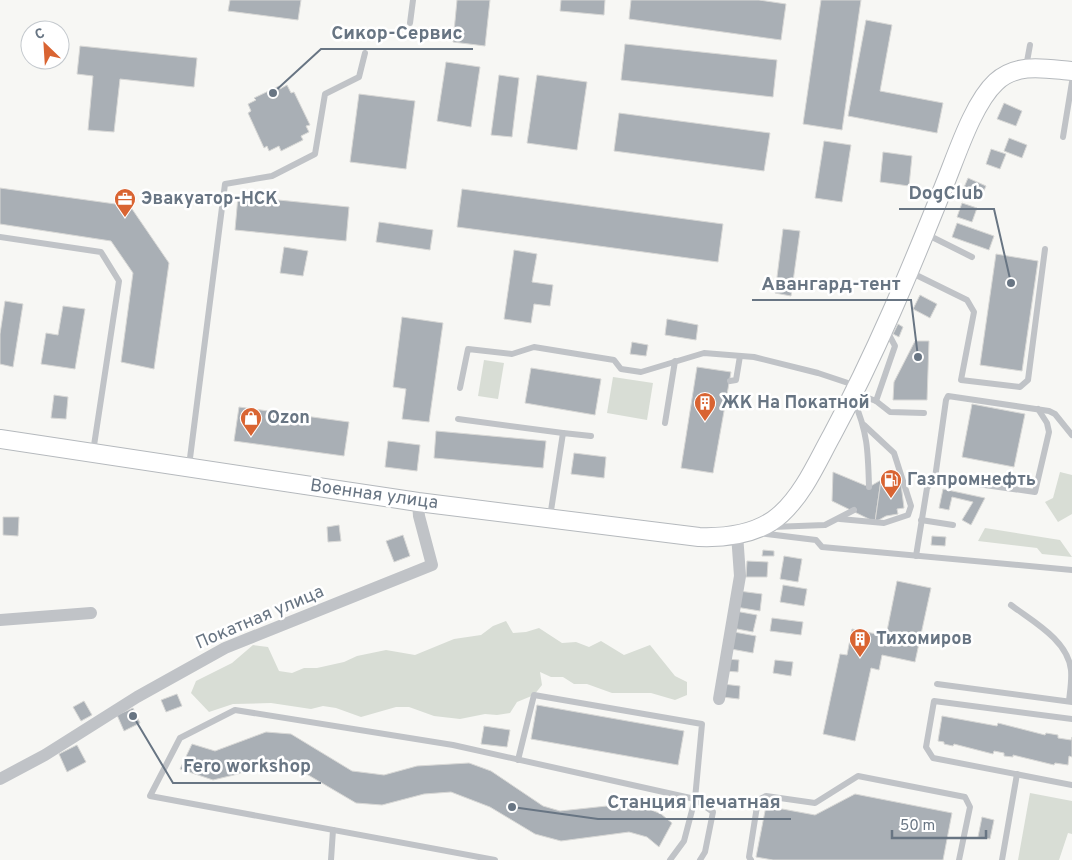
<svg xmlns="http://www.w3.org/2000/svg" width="1072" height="860" viewBox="0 0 1072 860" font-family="Overpass,sans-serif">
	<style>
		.green { fill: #d8ddd5 }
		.building { fill: #a9afb5; stroke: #d8d8d6 }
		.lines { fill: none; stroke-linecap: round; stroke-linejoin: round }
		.secondary-casing { stroke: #b5b9bd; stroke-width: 20 }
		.lane { stroke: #c0c3c7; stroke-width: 6 }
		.street { stroke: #c0c3c7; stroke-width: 12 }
		.secondary { stroke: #fff; stroke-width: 18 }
		.labels { text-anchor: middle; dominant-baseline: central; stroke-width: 5; stroke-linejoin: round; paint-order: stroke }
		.poi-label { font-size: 18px; font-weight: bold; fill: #687583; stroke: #fff; text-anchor: start }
		.street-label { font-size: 18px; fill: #687583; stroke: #fff }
		.leader { fill: none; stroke: #687583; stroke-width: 2 }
		.callout-dot { fill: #687583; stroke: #fff; stroke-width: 2 }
		.callout-label { font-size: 19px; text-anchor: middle; font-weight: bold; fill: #687583; stroke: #fff; stroke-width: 5; stroke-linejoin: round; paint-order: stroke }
	</style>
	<rect width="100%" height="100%" fill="#f7f7f4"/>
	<g class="green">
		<polygon points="484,360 504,363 498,399 478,396"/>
		<polygon points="613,377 653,383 647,420 607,413"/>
		<polygon points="1060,472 1072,475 1072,514 1058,522 1045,502 1053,498"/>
		<polygon points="985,528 1060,540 1072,557 1042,554 1037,548 978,541"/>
		<polygon points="506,621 513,633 526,632 539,628 562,643 576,642 589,647 601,641 624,655 650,645 675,676 687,682 687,695 675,700 651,693 612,693 587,684 574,684 563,677 551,677 540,672 542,685 534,695 517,702 510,713 497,715 485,714 460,719 434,716 409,707 396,707 361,717 336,708 323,706 311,709 271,703 233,704 209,712 191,693 196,681 232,663 253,645 268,647 279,671 292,673 304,668 317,668 344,662 357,656 386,650 415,655 454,639 481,635 493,626"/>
		<polygon points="1030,793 1072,801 1072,834 1068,833 1059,860 1018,860"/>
	</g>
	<g class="building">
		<polygon points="230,0 301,0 298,20 228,11"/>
		<polygon points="457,0 490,0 485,46 453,42"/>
		<polygon points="561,0 605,0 604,15 560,11"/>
		<polygon points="631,0 759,0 786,4 781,40 629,19"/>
		<polygon points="821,0 861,0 842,130 803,124"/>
		<polygon points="866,20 892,25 880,91 943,103 937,133 848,116"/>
		<polygon points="625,44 777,60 773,97 621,80"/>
		<polygon points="80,46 197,58 194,87 120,79 114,132 88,130 93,76 77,74"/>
		<polygon points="446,62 480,67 471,127 437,121"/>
		<polygon points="499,75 519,78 512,137 491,135"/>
		<polygon points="537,75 587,82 577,150 527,143"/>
		<polygon points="287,85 291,93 294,92 310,125 306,126 309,132 301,136 303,140 281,151 279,146 269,151 267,146 264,148 248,113 251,111 248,104 256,100 254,98 279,86 280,89"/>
		<polygon points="359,94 415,101 406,169 350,162"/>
		<polygon points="1004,103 1022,111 1016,126 997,119"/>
		<polygon points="619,113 770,133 764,171 614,151"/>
		<polygon points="1009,138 1027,145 1022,158 1004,151"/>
		<polygon points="824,141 851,145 842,202 815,198"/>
		<polygon points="991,149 1006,154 1000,169 986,164"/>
		<polygon points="883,152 912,156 909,186 880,182"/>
		<polygon points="968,178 986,186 980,200 962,192"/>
		<polygon points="0,188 130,206 169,263 154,369 121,362 133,273 111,241 0,224"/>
		<polygon points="462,189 723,224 718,262 457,227"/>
		<polygon points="238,196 349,207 346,241 235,230"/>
		<polygon points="962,203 977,208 972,222 957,217"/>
		<polygon points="379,222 433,230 430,250 376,242"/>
		<polygon points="957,223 994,236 989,250 952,237"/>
		<polygon points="783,229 800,231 791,296 775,293"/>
		<polygon points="284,247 308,251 303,276 280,273"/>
		<polygon points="514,250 537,254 532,282 553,285 550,306 534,304 531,323 504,319"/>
		<polygon points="996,254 1038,261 1022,371 980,365"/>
		<polygon points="920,295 937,304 930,318 913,309"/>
		<polygon points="5,301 23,304 13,367 0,364 0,334"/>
		<polygon points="63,306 85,309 75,369 41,364 46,333 58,335"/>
		<polygon points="402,317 443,323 429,422 402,419 406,389 393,387"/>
		<polygon points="667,319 698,325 696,340 665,335"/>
		<polygon points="898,324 903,327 899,337 893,334"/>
		<polygon points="915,341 929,341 927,400 893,400 894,382"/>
		<polygon points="632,342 648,345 646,356 630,354"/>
		<polygon points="697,367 731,372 713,473 681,468"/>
		<polygon points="531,368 601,379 595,415 525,403"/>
		<polygon points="54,395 68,397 66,419 51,418"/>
		<polygon points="972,404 1025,414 1014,467 962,457"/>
		<polygon points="239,407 349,422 344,456 234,441"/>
		<polygon points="436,431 546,441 543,468 434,458"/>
		<polygon points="388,441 420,445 417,471 385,467"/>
		<polygon points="574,453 606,457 604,478 571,474"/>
		<polygon points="833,472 869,487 881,480 875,522 832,501"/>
		<polygon points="893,479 893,485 901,484 904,508 897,509 898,514 886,516 875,522 881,480"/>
		<polygon points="943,489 985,498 971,525 962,520 973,502 952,497 949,510 939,508"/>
		<polygon points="3,517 19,517 18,536 3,535"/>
		<polygon points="339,525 341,541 328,542 327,527"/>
		<polygon points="403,535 410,556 394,562 386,541"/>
		<polygon points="932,536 946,537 945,546 931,545"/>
		<polygon points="763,550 774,551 774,556 762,556"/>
		<polygon points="784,556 802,559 798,582 780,579"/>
		<polygon points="747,561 768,562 767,577 746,577"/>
		<polygon points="897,581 931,588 915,662 882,655 879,670 871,668 855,741 823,734 840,654 847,655 852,629 886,636"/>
		<polygon points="783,585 807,589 804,606 780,602"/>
		<polygon points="739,591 762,594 760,611 736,607"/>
		<polygon points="735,611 757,615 753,632 732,628"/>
		<polygon points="772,618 803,622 801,635 770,631"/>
		<polygon points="734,632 756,636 753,653 731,649"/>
		<polygon points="727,659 739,660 738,672 725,671"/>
		<polygon points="775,660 793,662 791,676 773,673"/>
		<polygon points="723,684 740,686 739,699 722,697"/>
		<polygon points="177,694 182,706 166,712 161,700"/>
		<polygon points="84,701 92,715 81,721 73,707"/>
		<polygon points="537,705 684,731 678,765 531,739"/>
		<polygon points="133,708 140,723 124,731 117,715"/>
		<polygon points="942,716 997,726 998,723 1045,735 1046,733 1058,735 1058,738 1071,740 1072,737 1072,757 1069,756 1068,765 1055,763 1054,765 1013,755 1013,757 1004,756 1004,753 994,751 993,754 954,744 953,746 944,744 944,742 938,741"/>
		<polygon points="484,726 510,730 507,747 481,744"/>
		<polygon points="266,732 291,734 352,771 384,775 417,766 469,763 491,771 543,806 560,811 635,803 661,814 672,823 659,847 647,837 629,832 561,841 535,834 490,807 451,792 424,794 382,805 356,803 298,769 275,763 260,765 238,774 213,780 180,769 192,744 215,751"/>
		<polygon points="77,745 86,762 67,772 59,754"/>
		<polygon points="855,794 952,813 943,860 773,860 756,857 766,806 815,815"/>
		<polygon points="982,817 994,820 990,839 978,837"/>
	</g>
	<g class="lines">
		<g class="secondary-casing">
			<path id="secondary" d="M0 439 418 502 699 537C727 538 759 534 781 514 804 493 817 462 832 435 875 355 910 271 944 186 956 157 973 103 996 82 1017 62 1047 69 1072 71"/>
		</g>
		<g class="lane">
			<polyline points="410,23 413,0"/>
			<polyline points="1026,67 1030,45"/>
			<polyline points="1063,137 1072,82"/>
			<polyline points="926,234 972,257"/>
			<polyline points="0,237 101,252 119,281 93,452"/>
			<polyline points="910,272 967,300 974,312 961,380 1020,387 1028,380 1045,249"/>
			<polyline points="730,381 736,380 740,356"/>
			<polyline points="460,388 468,349 512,354 534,347 614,360 621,369 641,372 704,353 754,357 818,373 857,386"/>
			<polyline points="855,393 876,401 895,346 887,331"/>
			<path d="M854 401C868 433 868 453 869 487"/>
			<polyline points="876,401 890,412 924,413"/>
			<polyline points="458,419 563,433"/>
			<polyline points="665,423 675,361"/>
			<polyline points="189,466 225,184 272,176 315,154 325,94 359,77 365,53"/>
			<polyline points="935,478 1035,492 1049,432 1047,423 1038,409"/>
			<polyline points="550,517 563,433 591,436"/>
			<polyline points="840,519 884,523 908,515 911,506 894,453 864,425"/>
			<polyline points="921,520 953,525"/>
			<polyline points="772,527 825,525 854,510"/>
			<polyline points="759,533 816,540 822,547 1072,570"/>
			<polyline points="916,556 927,488 935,478 946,400 948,396 1049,411 1055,414 1072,435"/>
			<path d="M1011 605C1032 621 1068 640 1071 670 1072 680 1070 691 1069 701"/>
			<polyline points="937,684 1072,702"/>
			<polyline points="1072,719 934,701 926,747 933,758 1072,785"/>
			<polyline points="518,760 534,695 702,724 695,799 684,841 670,860"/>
			<polyline points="331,860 333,830"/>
			<polyline points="495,860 150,796 180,738 235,710 453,745 695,799 713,812 705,852 700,860"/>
			<polyline points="751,860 749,857 758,800 766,796 815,803 858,776 965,797 970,807 959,860"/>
			<polyline points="1002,860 1017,774"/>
		</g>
		<g class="street">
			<polyline points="0,620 91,613"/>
			<polyline points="719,699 740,576 737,534"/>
			<polyline points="0,779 45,755 137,697 225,648 432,565 419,516 418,502"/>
		</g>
		<use href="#secondary" class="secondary"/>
	</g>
	<defs>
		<g id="office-pin" transform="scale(1.125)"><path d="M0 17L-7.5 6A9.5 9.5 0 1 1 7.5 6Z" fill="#d96432" stroke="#fff"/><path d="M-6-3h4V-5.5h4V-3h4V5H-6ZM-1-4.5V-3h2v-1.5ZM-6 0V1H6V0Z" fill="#fff"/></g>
		<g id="building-pin" transform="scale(1.125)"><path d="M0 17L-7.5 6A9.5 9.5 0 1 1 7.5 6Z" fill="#d96432" stroke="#fff"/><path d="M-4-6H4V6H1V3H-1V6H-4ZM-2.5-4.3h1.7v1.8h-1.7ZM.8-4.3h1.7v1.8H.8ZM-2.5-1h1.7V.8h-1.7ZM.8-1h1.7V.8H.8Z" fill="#fff"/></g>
		<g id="shop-pin" transform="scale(1.125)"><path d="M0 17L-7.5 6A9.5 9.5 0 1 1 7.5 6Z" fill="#d96432" stroke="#fff"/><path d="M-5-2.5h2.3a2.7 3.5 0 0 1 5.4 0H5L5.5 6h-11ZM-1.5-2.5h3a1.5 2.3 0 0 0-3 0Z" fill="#fff"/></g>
		<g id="fuel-pin" transform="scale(1.125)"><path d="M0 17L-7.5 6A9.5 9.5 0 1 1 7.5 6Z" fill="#d96432" stroke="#fff"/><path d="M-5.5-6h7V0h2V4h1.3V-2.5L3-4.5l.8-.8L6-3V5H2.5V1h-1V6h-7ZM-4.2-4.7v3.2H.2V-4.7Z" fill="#fff"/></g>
	</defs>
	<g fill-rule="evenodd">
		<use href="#office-pin" x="125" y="199"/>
		<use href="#building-pin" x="705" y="403"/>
		<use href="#shop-pin" x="251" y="418"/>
		<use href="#fuel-pin" x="891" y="480"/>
		<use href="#building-pin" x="860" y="639"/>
	</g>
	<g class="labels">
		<g class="poi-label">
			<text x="141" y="199">Эвакуатор-НСК</text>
			<text x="721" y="403">ЖК На Покатной</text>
			<text x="267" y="418">Ozon</text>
			<text x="907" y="480">Газпромнефть</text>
			<text x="876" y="639">Тихомиров</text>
		</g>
		<g class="street-label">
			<text transform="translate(374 495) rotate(8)">Военная улица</text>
			<text transform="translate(260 618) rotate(-23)">Покатная улица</text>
		</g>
	</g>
	<path class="leader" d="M273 93L321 49H473M1011 283L994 209H899M918 357L911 300H752M133 716L173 783H321M512 807L598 819H791"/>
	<g class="callout-dot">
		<circle cx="273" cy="93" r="5"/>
		<circle cx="1011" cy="283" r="5"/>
		<circle cx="918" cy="357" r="5"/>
		<circle cx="133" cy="716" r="5"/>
		<circle cx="512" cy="807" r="5"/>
	</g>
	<g class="callout-label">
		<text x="397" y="39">Сикор-Сервис</text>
		<text x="946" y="199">DogClub</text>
		<text x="831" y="290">Авангард-тент</text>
		<text x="247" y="772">Fero workshop</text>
		<text x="694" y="808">Станция Печатная</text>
	</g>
	<g transform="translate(45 45) rotate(335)"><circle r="24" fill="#ffffff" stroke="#c3c8cd"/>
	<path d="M0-4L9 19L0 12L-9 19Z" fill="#d96432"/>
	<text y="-8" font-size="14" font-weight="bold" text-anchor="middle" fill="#687583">С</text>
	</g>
	<path d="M892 830v8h94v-8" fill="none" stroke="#687583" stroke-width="2.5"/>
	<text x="900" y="830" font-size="15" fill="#687583" stroke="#ffffff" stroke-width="4" paint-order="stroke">50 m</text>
</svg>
